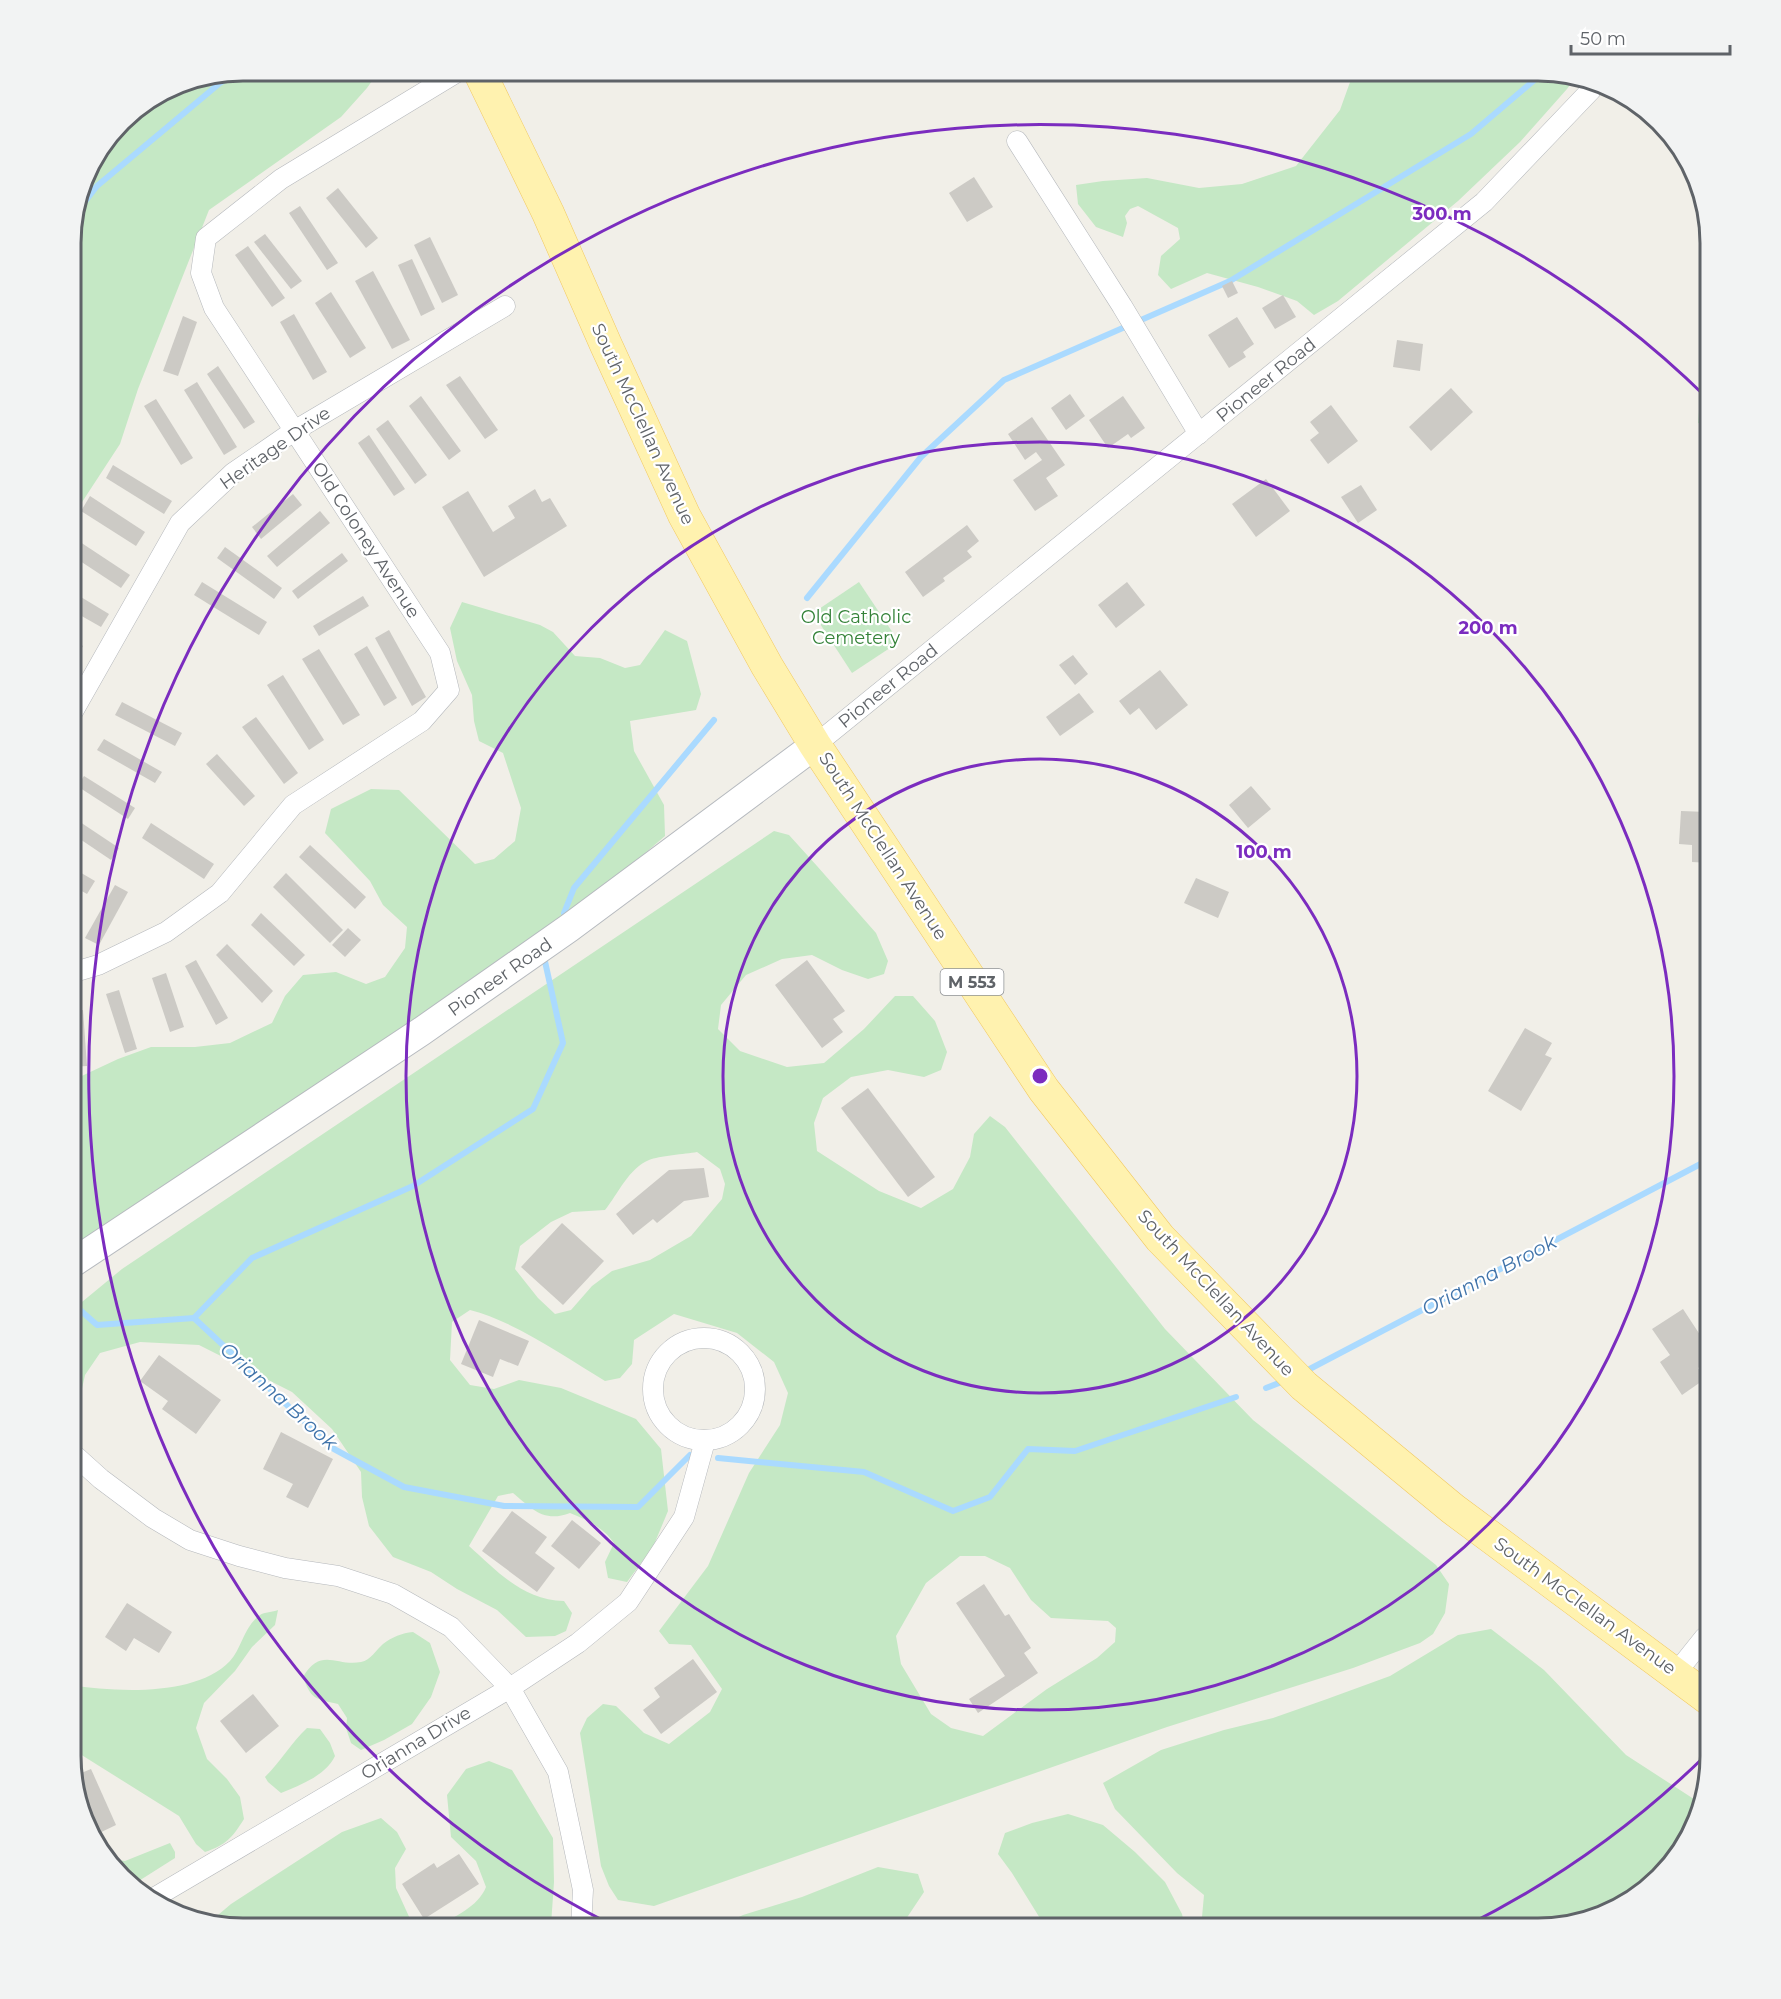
<svg xmlns="http://www.w3.org/2000/svg" width="1781" height="1999" viewBox="0 0 1781 1999" font-family="Montserrat,sans-serif">
	<style>
		.green { fill: #c5e8c5; fill-rule: evenodd }
		.lines { fill: none; stroke-linecap: round; stroke-linejoin: round }
		.stream { stroke: #aadaff; stroke-width: 6 }
		.building { fill: #cccac5 }
		.street-casing { stroke: #b5b8bc; stroke-width: 21 }
		.secondary-casing { stroke: #b6babf; stroke-width: 30 }
		.primary-casing { stroke: #f2c960; stroke-width: 33 }
		.street { stroke: #fff; stroke-width: 20 }
		.secondary { stroke: #fff; stroke-width: 28 }
		.primary { stroke: #fff2af; stroke-width: 32 }
		.ring { fill: none; stroke: #7b2cbf; stroke-width: 3 }
		.labels { text-anchor: middle; dominant-baseline: central; stroke-width: 4.5; stroke-linejoin: round; paint-order: stroke }
		.shield { fill: #fff; stroke: #8f9295; stroke-width: 1.5 }
		.shield-label { font-size: 16px; font-weight: bold; fill: #5f6368 }
		.street-label { font-size: 18px; fill: #5f6368; stroke: #fff }
		.park-label { font-size: 18px; fill: #348238; stroke: #fff }
		.water-label { font-size: 20px; font-style: italic; fill: #4174aa; stroke: #fff }
		.rim { fill: none; stroke: #5f6368; stroke-width: 3 }
		.centre { fill: #7b2cbf; stroke: #fff; stroke-width: 3 }
		.ring-label { font-size: 18px; text-anchor: middle; font-weight: bold; fill: #7b2cbf; stroke: #fff; stroke-width: 4.5; stroke-linejoin: round; paint-order: stroke }
	</style>
	<rect width="100%" height="100%" fill="#f1efe8"/>
	<g class="green">
		<polygon points="243,71 379,71 367,88 341,117 209,210 138,389 120,444 71,519 71,231 88,166 129,114 177,83"/>
		<polygon points="1354,71 1549,71 1575,78 1567,89 1520,142 1458,201 1338,301 1314,315 1297,301 1258,287 1207,273 1171,289 1158,275 1161,256 1180,239 1178,228 1138,206 1130,209 1125,216 1127,223 1123,237 1096,227 1078,204 1076,185 1103,181 1147,178 1199,188 1242,184 1296,166 1340,110"/>
		<polygon points="1710,271 1710,426 1698,423"/>
		<polygon points="859,582 899,642 852,673 813,613"/>
		<polygon points="462,602 540,625 553,632 575,656 600,658 625,668 640,665 665,630 687,641 701,694 696,710 630,721 634,751 664,805 665,836 594,897 71,1254 71,1081 118,1059 151,1047 195,1047 230,1043 272,1023 285,996 303,975 336,972 366,984 385,977 405,948 407,927 383,905 370,881 325,833 331,809 371,789 399,790 475,864 494,859 515,841 521,808 503,753 479,741 474,721 472,695 457,661 450,628"/>
		<path d="M774 831 789 835 817 866 876 933 888 961 884 974 868 979 842 970 812 955 782 959 746 975 721 1005 718 1029 740 1051 787 1067 824 1063 864 1029 895 996H913L935 1021 947 1052 941 1070 924 1077 888 1070 851 1077 823 1098 814 1123 817 1151 879 1191 921 1208 953 1189 970 1157 974 1134 990 1116 1005 1127 1165 1329 1253 1420 1436 1565 1449 1584 1445 1613 1433 1634 1420 1643 1353 1668 1167 1727 654 1906 618 1900 609 1886 601 1866 580 1733 587 1718 603 1704 616 1706 644 1733 669 1744 710 1712 722 1689 691 1645 669 1644 659 1631 708 1566 749 1473 780 1425 788 1393 774 1362 737 1333 674 1314 634 1340 632 1364 620 1378 605 1381C566 1357 514 1321 470 1310L452 1322 450 1360 470 1385 494 1389 519 1380 561 1388 636 1419 661 1449 668 1511 653 1547 627 1582 608 1578 605 1562 614 1543C604 1528 586 1519 570 1513 544 1523 532 1509 513 1493L498 1496 469 1546C498 1572 523 1600 564 1601L572 1613 566 1631 555 1636 526 1637 497 1610 457 1589 431 1572 393 1557 369 1526 362 1497 361 1472 332 1429 292 1392 199 1345 140 1342 100 1353 85 1375 81 1393 71 1400V1311L122 1269ZM697 1152 720 1169 725 1184 722 1199 691 1236 650 1260 612 1271 592 1286 571 1310 555 1314 538 1298 515 1269 520 1246 551 1222 572 1212 605 1210C618 1194 629 1168 649 1160 659 1156 685 1154 697 1152ZM960 1556H985L1010 1568 1031 1600 1051 1618 1108 1621 1116 1628 1115 1642 1097 1658 1047 1689 983 1736 951 1728 931 1714 901 1664 896 1636 926 1583Z"/>
		<path d="M278 1610 275 1625 252 1647 235 1671 204 1703 196 1728 207 1759 227 1779 240 1797 244 1819C232 1838 226 1845 205 1852L196 1844 179 1816 80 1754H71V1685C115 1692 196 1697 230 1661 242 1648 244 1626 260 1615 264 1612 273 1612 278 1610Z"/>
		<polygon points="1491,1629 1544,1670 1626,1755 1700,1803 1693,1832 1643,1893 1594,1919 1538,1928 1201,1928 1204,1895 1177,1873 1115,1809 1103,1783 1161,1750 1224,1730 1273,1718 1327,1699 1390,1676 1458,1635"/>
		<path d="M413 1632 430 1643 440 1672 431 1697 412 1724 384 1740 361 1750 351 1743 346 1728 347 1718 338 1704C315 1699 311 1699 303 1677 321 1646 337 1667 361 1662 371 1660 376 1650 383 1644 392 1637 402 1633 413 1632Z"/>
		<path d="M307 1728 320 1729 330 1743 335 1756C326 1775 301 1785 281 1793L268 1782 265 1777C281 1761 291 1743 307 1728Z"/>
		<path d="M489 1761 512 1770 553 1838 554 1882 551 1925 548 1928H243L211 1921 231 1904 342 1832 381 1818 397 1832 406 1849 395 1868 396 1888 411 1921 436 1927C454 1917 478 1907 486 1887L476 1861 451 1837 447 1795 466 1769Z"/>
		<polygon points="1068,1814 1103,1825 1135,1852 1165,1882 1182,1914 1185,1928 1046,1928 1012,1873 998,1854 1005,1833 1032,1823"/>
		<polygon points="170,1843 175,1852 175,1858 134,1884 105,1858 125,1861"/>
		<polygon points="878,1867 918,1874 924,1892 904,1922 894,1928 715,1928 743,1915 802,1897"/>
	</g>
	<g class="lines">
		<g class="stream">
			<polyline points="76,213 97,186 220,83 239,71"/>
			<polyline points="807,598 921,457 1004,380 1230,281 1471,134 1545,71"/>
			<polyline points="564,913 574,888 714,720"/>
			<polyline points="71,1302 97,1325 194,1318 334,1449 404,1487 504,1506 638,1507 690,1455"/>
			<polyline points="194,1318 252,1258 413,1186 533,1109 563,1043 544,957"/>
			<polyline points="1304,1372 1710,1159"/>
			<polyline points="1266,1388 1284,1381"/>
			<polyline points="718,1458 864,1472 953,1511 990,1497 1028,1449 1075,1451 1236,1397"/>
		</g>
	</g>
	<g class="building">
		<polygon points="974,177 993,207 967,222 949,193"/>
		<polygon points="338,188 378,238 366,248 326,198"/>
		<polygon points="300,206 338,263 327,270 289,213"/>
		<polygon points="265,234 302,281 291,289 254,242"/>
		<polygon points="430,237 458,295 442,303 414,245"/>
		<polygon points="248,246 285,298 272,307 235,255"/>
		<polygon points="412,259 435,309 421,316 398,265"/>
		<polygon points="373,271 410,340 392,349 355,281"/>
		<polygon points="1232,281 1238,293 1228,298 1222,286"/>
		<polygon points="331,292 366,348 350,358 315,303"/>
		<polygon points="1283,295 1296,317 1275,329 1262,308"/>
		<polygon points="294,314 327,372 313,380 280,322"/>
		<polygon points="183,316 197,322 178,376 163,371"/>
		<polygon points="1237,317 1254,344 1243,352 1246,357 1229,368 1208,335"/>
		<polygon points="1397,340 1423,344 1420,371 1393,367"/>
		<polygon points="218,366 255,422 244,429 207,374"/>
		<polygon points="460,376 498,430 485,439 446,385"/>
		<polygon points="197,382 237,447 224,455 184,390"/>
		<polygon points="1451,388 1473,412 1431,451 1409,427"/>
		<polygon points="1070,394 1085,416 1066,430 1051,408"/>
		<polygon points="421,396 461,451 449,460 409,406"/>
		<polygon points="1123,396 1145,428 1131,438 1128,434 1108,448 1089,420"/>
		<polygon points="156,399 193,458 181,465 144,406"/>
		<polygon points="1331,405 1358,441 1328,464 1310,440 1319,433 1310,422"/>
		<polygon points="1032,417 1065,465 1046,478 1058,496 1035,511 1013,480 1042,460 1036,452 1025,460 1008,434"/>
		<polygon points="388,420 427,475 415,484 376,429"/>
		<polygon points="369,435 405,489 394,496 358,443"/>
		<polygon points="113,465 172,501 164,514 106,478"/>
		<polygon points="1266,479 1290,511 1256,537 1232,504"/>
		<polygon points="1361,485 1377,510 1358,523 1341,497"/>
		<polygon points="535,489 542,502 550,498 567,526 484,577 442,507 468,491 493,532 515,518 508,506"/>
		<polygon points="293,494 302,505 261,539 252,527"/>
		<polygon points="90,496 145,532 136,546 81,511"/>
		<polygon points="320,511 330,523 277,567 267,556"/>
		<polygon points="967,525 979,541 967,551 972,557 943,578 945,581 923,597 905,572"/>
		<polygon points="71,536 130,575 121,588 71,555"/>
		<polygon points="225,547 282,588 274,599 217,558"/>
		<polygon points="342,553 348,561 298,599 292,591"/>
		<polygon points="202,582 267,622 259,635 194,595"/>
		<polygon points="1127,582 1145,605 1116,628 1098,605"/>
		<polygon points="71,591 109,614 101,627 71,610"/>
		<polygon points="363,596 369,606 319,636 313,626"/>
		<polygon points="389,630 426,697 412,706 375,638"/>
		<polygon points="71,638 83,646 75,660 71,658"/>
		<polygon points="367,646 397,698 384,706 354,654"/>
		<polygon points="319,649 360,715 343,725 302,659"/>
		<polygon points="1073,655 1088,674 1075,685 1059,665"/>
		<polygon points="1160,670 1188,705 1156,730 1139,708 1130,715 1119,701"/>
		<polygon points="283,675 324,740 309,750 267,685"/>
		<polygon points="1079,693 1094,712 1060,736 1046,717"/>
		<polygon points="122,702 182,733 175,746 115,715"/>
		<polygon points="256,717 298,773 284,784 242,727"/>
		<polygon points="104,739 162,772 155,783 97,750"/>
		<polygon points="217,754 255,796 244,806 206,764"/>
		<polygon points="84,776 135,808 128,819 77,786"/>
		<polygon points="1251,786 1271,809 1248,828 1229,805"/>
		<polygon points="1681,811 1707,812 1706,820 1710,820 1710,863 1692,862 1692,845 1679,844"/>
		<polygon points="71,816 119,848 111,860 71,833"/>
		<polygon points="151,823 214,864 204,879 142,838"/>
		<polygon points="310,845 366,897 355,909 299,857"/>
		<polygon points="71,867 95,881 87,894 71,885"/>
		<polygon points="286,873 343,930 330,943 273,887"/>
		<polygon points="1196,878 1229,892 1218,918 1184,903"/>
		<polygon points="115,885 128,892 99,945 85,938"/>
		<polygon points="261,913 305,955 294,966 251,925"/>
		<polygon points="71,915 82,922 74,934 71,932"/>
		<polygon points="348,928 361,940 345,957 332,945"/>
		<polygon points="227,944 273,991 262,1003 216,955"/>
		<polygon points="196,960 228,1018 216,1025 185,966"/>
		<polygon points="807,960 845,1011 833,1019 843,1032 822,1048 775,985"/>
		<polygon points="166,973 184,1027 170,1032 152,978"/>
		<polygon points="119,990 137,1049 125,1053 106,994"/>
		<polygon points="83,1010 87,1066 71,1067 71,1011"/>
		<polygon points="1525,1028 1552,1043 1545,1055 1552,1058 1521,1111 1488,1091"/>
		<polygon points="868,1088 935,1177 908,1197 841,1108"/>
		<polygon points="704,1168 709,1197 684,1201 657,1223 653,1219 633,1235 616,1214 669,1170"/>
		<polygon points="562,1223 604,1261 563,1305 521,1267"/>
		<polygon points="1683,1309 1710,1350 1710,1360 1698,1368 1705,1379 1682,1395 1660,1362 1670,1355 1652,1329"/>
		<polygon points="479,1320 529,1341 518,1366 500,1359 493,1377 461,1364"/>
		<polygon points="159,1355 221,1400 196,1434 162,1409 168,1401 140,1381"/>
		<polygon points="281,1432 333,1459 308,1508 286,1497 293,1484 263,1469"/>
		<polygon points="512,1511 547,1537 535,1553 555,1568 537,1592 482,1551"/>
		<polygon points="572,1520 601,1543 579,1569 551,1546"/>
		<polygon points="984,1584 1005,1616 1009,1614 1031,1648 1024,1653 1038,1673 978,1713 969,1699 1005,1676 956,1603"/>
		<polygon points="127,1603 172,1632 159,1653 134,1638 126,1651 105,1637"/>
		<polygon points="693,1659 717,1692 661,1734 643,1710 660,1697 654,1688"/>
		<polygon points="253,1694 279,1726 246,1753 220,1721"/>
		<polygon points="91,1769 116,1825 93,1836 80,1812 74,1776"/>
		<polygon points="459,1854 479,1884 424,1919 402,1884 434,1863 437,1868"/>
	</g>
	<g class="lines">
		<g class="street-casing">
			<g id="street">
				<polyline points="1017,141 1122,306 1199,434"/>
				<polyline points="71,715 180,523 233,473 294,431 505,306"/>
				<polyline points="815,745 1484,202 1591,90 1594,83"/>
				<polyline points="71,973 98,965 166,932 220,893 293,805 422,721 449,690 440,653 214,308 201,273 206,238 281,179 459,71"/>
				<circle cx="704" cy="1389" r="51"/>
				<polyline points="71,1452 101,1479 153,1518 190,1540 239,1556 285,1568 338,1576 393,1594 451,1627 510,1688 558,1772 583,1890 581,1928"/>
				<polyline points="1676,1673 1704,1638 1710,1633"/>
				<polyline points="152,1899 510,1688 578,1643 628,1602 684,1517 705,1441"/>
			</g>
		</g>
		<g class="secondary-casing">
			<polyline id="secondary" points="71,1264 422,1031 569,928 815,745"/>
		</g>
		<g class="primary-casing">
			<polyline id="primary" points="479,71 548,213 606,345 684,515 767,666 815,745 1044,1090 1160,1238 1304,1386 1453,1509 1710,1700"/>
		</g>
		<use href="#street" class="street"/>
		<use href="#secondary" class="secondary"/>
		<use href="#primary" class="primary"/>
	</g>
	<g class="ring">
		<circle cx="1040" cy="1076" r="317"/>
		<circle cx="1040" cy="1076" r="634"/>
		<path d="M1707 1754A951 951 0 0 1 1464 1927M616 1927A951 951 0 1 1 1707 398"/>
	</g>
	<g class="labels">
		<rect class="shield" x="940.5" y="969" width="63" height="26" rx="4.5"/>
		<g class="shield-label">
			<text x="972" y="982">M 553</text>
		</g>
		<g class="street-label">
			<text transform="translate(1266 380) rotate(-39)">Pioneer Road</text>
			<text transform="translate(643 424) rotate(65)">South McClellan Avenue</text>
			<text transform="translate(275 448) rotate(-35)">Heritage Drive</text>
			<text transform="translate(366 540) rotate(57)">Old Coloney Avenue</text>
			<text transform="translate(888 686) rotate(-39)">Pioneer Road</text>
			<text transform="translate(883 846) rotate(57)">South McClellan Avenue</text>
			<text transform="translate(500 977) rotate(-35)">Pioneer Road</text>
			<text transform="translate(1216 1293) rotate(47)">South McClellan Avenue</text>
			<text transform="translate(1585 1606) rotate(36)">South McClellan Avenue</text>
			<text transform="translate(416 1743) rotate(-31)">Orianna Drive</text>
		</g>
		<g class="park-label">
			<text x="856" y="617">Old Catholic<tspan x="856" dy="21">Cemetery</tspan></text>
		</g>
		<g class="water-label">
			<text transform="translate(1489 1275) rotate(-28)">Orianna Brook</text>
			<text transform="translate(279 1396) rotate(42)">Orianna Brook</text>
		</g>
	</g>
	<path d="M0 0H1781V1999H0ZM243 81H1538A162 162 0 0 1 1700 243V1756A162 162 0 0 1 1538 1918H243A162 162 0 0 1 81 1756V243A162 162 0 0 1 243 81Z" fill="#f2f3f3" fill-rule="evenodd"/>
	<path class="rim" d="M243 81H1538A162 162 0 0 1 1700 243V1756A162 162 0 0 1 1538 1918H243A162 162 0 0 1 81 1756V243A162 162 0 0 1 243 81Z"/>
	<circle cx="1040" cy="1076" r="9" class="centre"/>
	<g class="ring-label">
		<text x="1442" y="220">300 m</text>
		<text x="1488" y="634">200 m</text>
		<text x="1264" y="858">100 m</text>
	</g>
	<path d="M1571 45v9h159v-9" fill="none" stroke="#5f6368" stroke-width="3"/>
	<text x="1580" y="45" font-size="18" fill="#5f6368" stroke="#ffffff" stroke-width="4.5" paint-order="stroke">50 m</text>
</svg>
